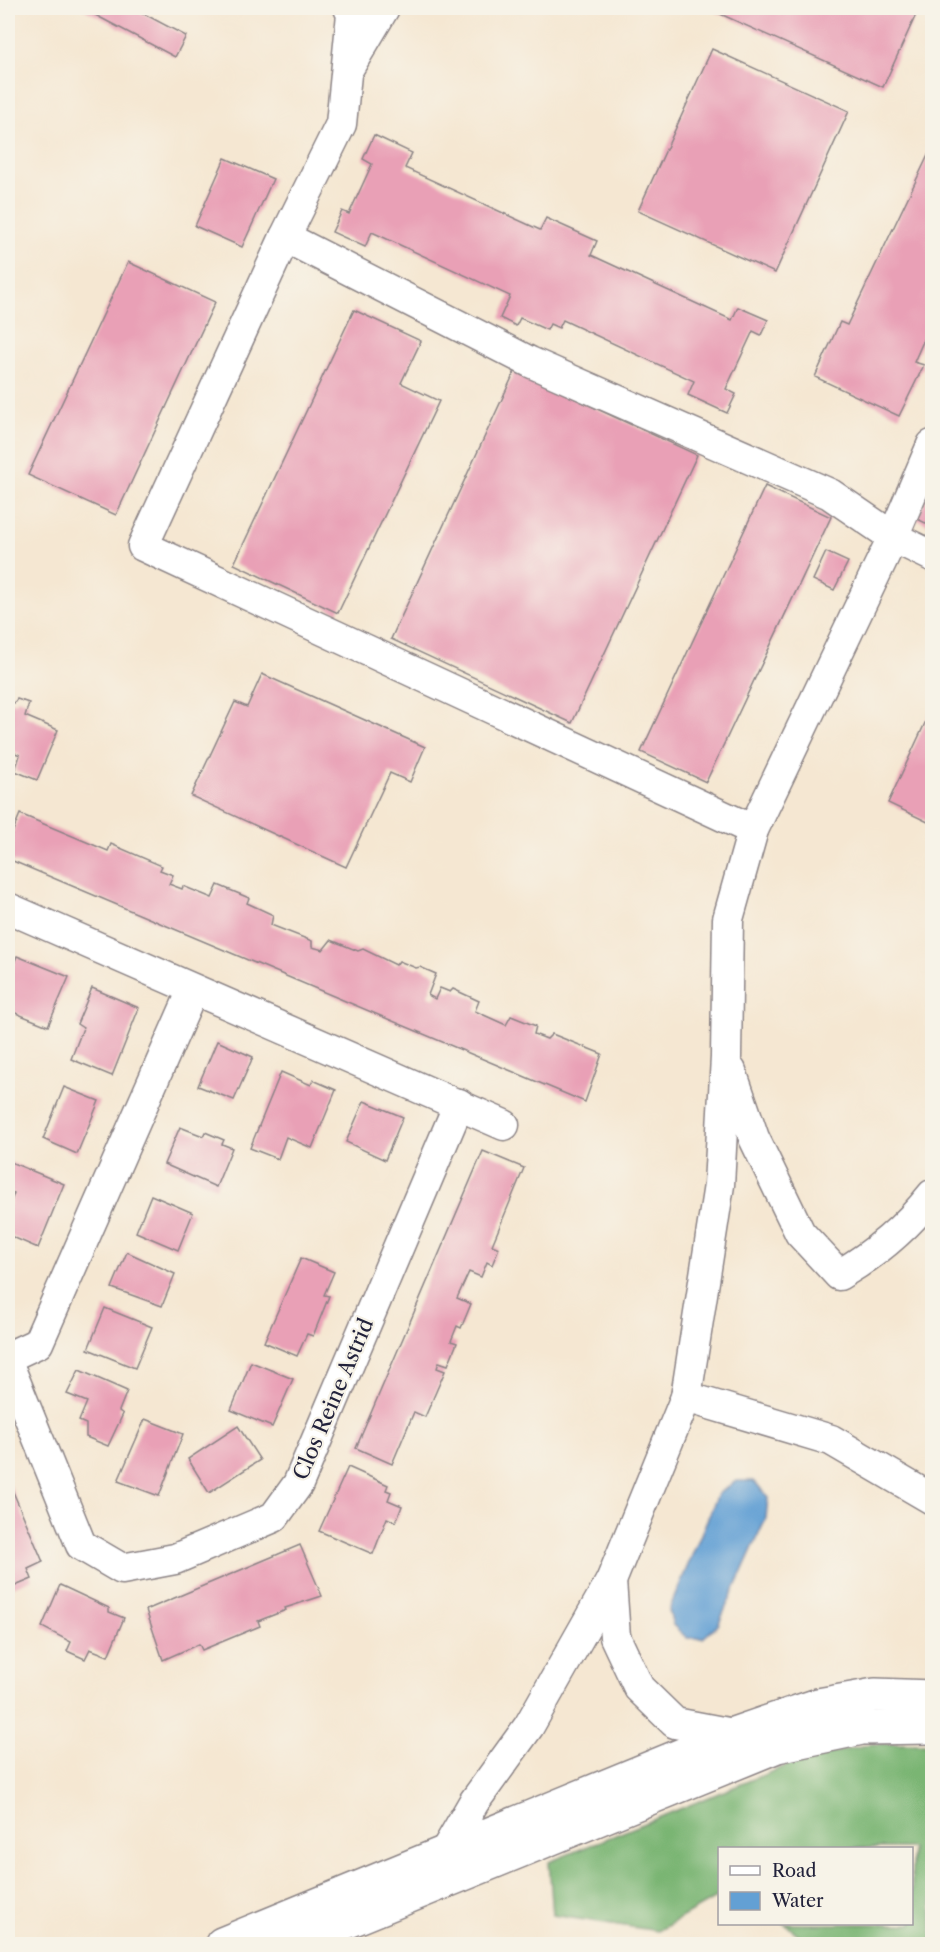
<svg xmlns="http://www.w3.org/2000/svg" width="940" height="1952" viewBox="0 0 940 1952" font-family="'Libre Caslon Text',serif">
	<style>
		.forest { fill: #7ab573; stroke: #4e6c57; stroke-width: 1.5 }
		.water { fill: #63a0d4; stroke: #426188; stroke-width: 1.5 }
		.building { fill: #e9a0b6 }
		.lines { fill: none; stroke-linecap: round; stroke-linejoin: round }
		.minor-casing { stroke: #8c8486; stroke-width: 33 }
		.highway-casing { stroke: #8c8486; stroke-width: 36 }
		.minor { stroke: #fff; stroke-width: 30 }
		.highway { stroke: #fff; stroke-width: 33 }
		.labels { text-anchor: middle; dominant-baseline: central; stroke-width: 4.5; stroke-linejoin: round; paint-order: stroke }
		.street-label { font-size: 21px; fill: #22223b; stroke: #f7f3e8 }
	</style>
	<rect width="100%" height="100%" fill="#f7f3e8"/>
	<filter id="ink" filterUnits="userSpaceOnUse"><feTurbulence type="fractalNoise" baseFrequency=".0167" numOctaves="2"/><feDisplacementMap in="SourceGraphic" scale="12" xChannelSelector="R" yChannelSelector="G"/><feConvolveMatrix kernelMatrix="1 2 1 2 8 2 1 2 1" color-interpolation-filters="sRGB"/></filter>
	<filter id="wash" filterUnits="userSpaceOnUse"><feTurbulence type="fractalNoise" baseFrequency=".008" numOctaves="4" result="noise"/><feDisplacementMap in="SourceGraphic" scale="24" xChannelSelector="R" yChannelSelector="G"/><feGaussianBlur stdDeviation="1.35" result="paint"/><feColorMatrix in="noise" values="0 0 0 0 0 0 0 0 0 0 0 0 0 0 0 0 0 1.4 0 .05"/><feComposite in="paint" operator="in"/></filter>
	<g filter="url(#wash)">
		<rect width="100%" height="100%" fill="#f5e7d2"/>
		<polygon class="forest" points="871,1744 932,1744 932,1944 810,1944 785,1924 912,1924 912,1848 720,1848 719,1896 658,1931 553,1915 549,1862 798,1761"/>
		<polygon class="water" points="736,1481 754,1481 768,1497 766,1518 718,1625 703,1638 687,1638 673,1625 669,1610 718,1494"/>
		<g id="blocks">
			<g class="building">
				<polygon points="82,8 133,8 186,36 175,57"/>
				<polygon points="707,8 919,8 883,87"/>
				<polygon points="712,49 849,111 775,273 638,211"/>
				<polygon points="374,135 412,153 405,168 540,230 546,218 597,241 591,255 732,320 738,307 768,320 761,335 753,331 726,389 736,394 727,413 688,395 694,381 563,320 559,328 550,324 547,330 520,318 516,326 500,318 510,296 372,232 365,247 332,232 342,211 349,214 372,164 363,159"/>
				<polygon points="932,147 932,321 914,362 924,365 899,416 815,377 840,322 847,325"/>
				<polygon points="225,158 273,179 242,247 195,226"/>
				<polygon points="128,262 215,302 116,515 28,475"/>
				<polygon points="354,310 421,341 401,383 439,401 338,613 234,564"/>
				<polygon points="515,371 697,455 572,723 391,639"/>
				<polygon points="932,485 932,526 917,519"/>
				<polygon points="765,486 831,517 706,782 641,752"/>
				<polygon points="826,552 848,562 834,590 813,580"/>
				<polygon points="262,674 425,747 410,782 390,773 346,867 191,796 235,702 247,707"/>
				<polygon points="17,699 29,703 25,716 58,730 37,780 15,771 20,755 8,750 8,700 14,703"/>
				<polygon points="932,708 932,824 888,803"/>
				<polygon points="20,814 108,851 111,844 162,866 160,870 173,875 169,884 182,889 183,886 212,898 218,885 249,898 247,903 273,915 271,925 312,941 312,947 323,950 331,940 358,951 363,949 396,965 399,961 416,968 420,967 436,974 428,995 435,999 440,988 450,992 453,989 479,1001 475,1011 506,1025 511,1016 536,1026 534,1034 547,1039 552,1034 602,1054 585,1102 8,859 8,843"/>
				<polygon points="17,956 69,977 48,1026 8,1010 8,978"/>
				<polygon points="92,988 139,1008 112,1076 71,1059 83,1028 77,1024"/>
				<polygon points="217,1041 253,1057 234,1100 198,1086"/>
				<polygon points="281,1072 311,1085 313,1080 336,1090 312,1148 286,1137 278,1159 250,1148"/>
				<polygon points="64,1087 99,1101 77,1154 43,1139"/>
				<polygon points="364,1101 403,1117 385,1160 346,1142"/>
				<polygon points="180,1127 203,1136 205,1132 224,1140 222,1144 232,1148 216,1187 164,1164"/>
				<polygon points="483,1151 524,1168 492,1245 499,1248 492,1265 487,1262 481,1277 469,1272 457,1298 471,1304 461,1328 457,1326 451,1341 457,1343 448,1365 439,1362 437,1368 445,1371 425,1417 414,1412 392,1464 356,1448"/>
				<polygon points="8,1161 64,1184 38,1248 8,1235 8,1210 14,1193 8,1191"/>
				<polygon points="151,1195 193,1213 178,1250 136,1232"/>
				<polygon points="127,1252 175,1274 162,1306 112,1288"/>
				<polygon points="301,1258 334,1272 324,1295 329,1296 313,1336 307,1334 297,1356 264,1342"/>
				<polygon points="105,1308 152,1327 135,1368 88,1349"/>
				<polygon points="251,1362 293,1379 272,1427 231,1410"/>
				<polygon points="79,1370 127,1391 119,1411 123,1414 108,1446 86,1437 86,1424 79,1421 87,1402 67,1394"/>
				<polygon points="145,1419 183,1434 159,1496 118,1481"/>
				<polygon points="238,1426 260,1460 209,1493 188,1459"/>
				<polygon points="348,1467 388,1485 386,1490 391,1492 388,1500 402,1506 396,1522 387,1518 373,1554 319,1531"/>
				<polygon points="8,1480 43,1562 28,1569 32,1579 8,1589"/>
				<polygon points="300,1545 322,1596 285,1608 286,1610 258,1621 260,1626 202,1650 199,1644 163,1660 146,1610"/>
				<polygon points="60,1585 109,1608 109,1612 124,1618 108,1656 90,1649 85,1659 67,1651 71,1642 42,1627"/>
			</g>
		</g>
	</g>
	<g filter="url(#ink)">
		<use href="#blocks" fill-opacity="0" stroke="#8c8486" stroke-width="1.5"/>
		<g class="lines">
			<g class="minor-casing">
				<g id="minor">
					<polyline points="349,8 352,14 341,124 285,237 530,362 830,494 893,537 932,445"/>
					<polyline points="349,67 384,8"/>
					<polyline points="285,237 143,546 753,830"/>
					<polyline points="8,908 504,1125"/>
					<path d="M731 1071 754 1138 800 1233 839 1275C875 1254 906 1228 932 1195"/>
					<polyline points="8,1357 38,1343 193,990"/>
					<polyline points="8,1364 81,1545 122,1569 175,1559 274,1517 298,1484 459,1104"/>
					<polyline points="686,1397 831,1440 932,1499"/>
					<polyline points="611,1581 615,1637 639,1688 675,1723 733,1734"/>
					<polyline points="445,1852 474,1802 529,1726 611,1581 686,1397 719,1185 726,1057 728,919 753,830 893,537 932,556"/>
				</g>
			</g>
			<g class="highway-casing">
				<g id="highway">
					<polyline points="222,1944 733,1734 818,1705 875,1695 932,1697"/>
					<polyline points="292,1944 777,1746 862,1728 932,1727"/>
				</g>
			</g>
			<use href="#minor" class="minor"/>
			<use href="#highway" class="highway"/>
		</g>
	</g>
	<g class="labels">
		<g class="street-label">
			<text transform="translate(333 1399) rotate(-67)">Clos Reine Astrid</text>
		</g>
	</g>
	<rect width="940" height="1952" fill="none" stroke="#f7f3e8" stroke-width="30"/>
	<rect x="718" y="1847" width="195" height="78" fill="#f7f3e8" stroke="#a29fa3" stroke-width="1.5"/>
	<rect x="730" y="1866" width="30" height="9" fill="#ffffff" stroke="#a29fa3" stroke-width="1.5"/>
	<text x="772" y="1877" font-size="18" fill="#22223b">Road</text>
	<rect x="730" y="1892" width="30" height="18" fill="#63a0d4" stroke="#a29fa3" stroke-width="1.5"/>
	<text x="772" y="1907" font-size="18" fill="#22223b">Water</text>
</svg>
